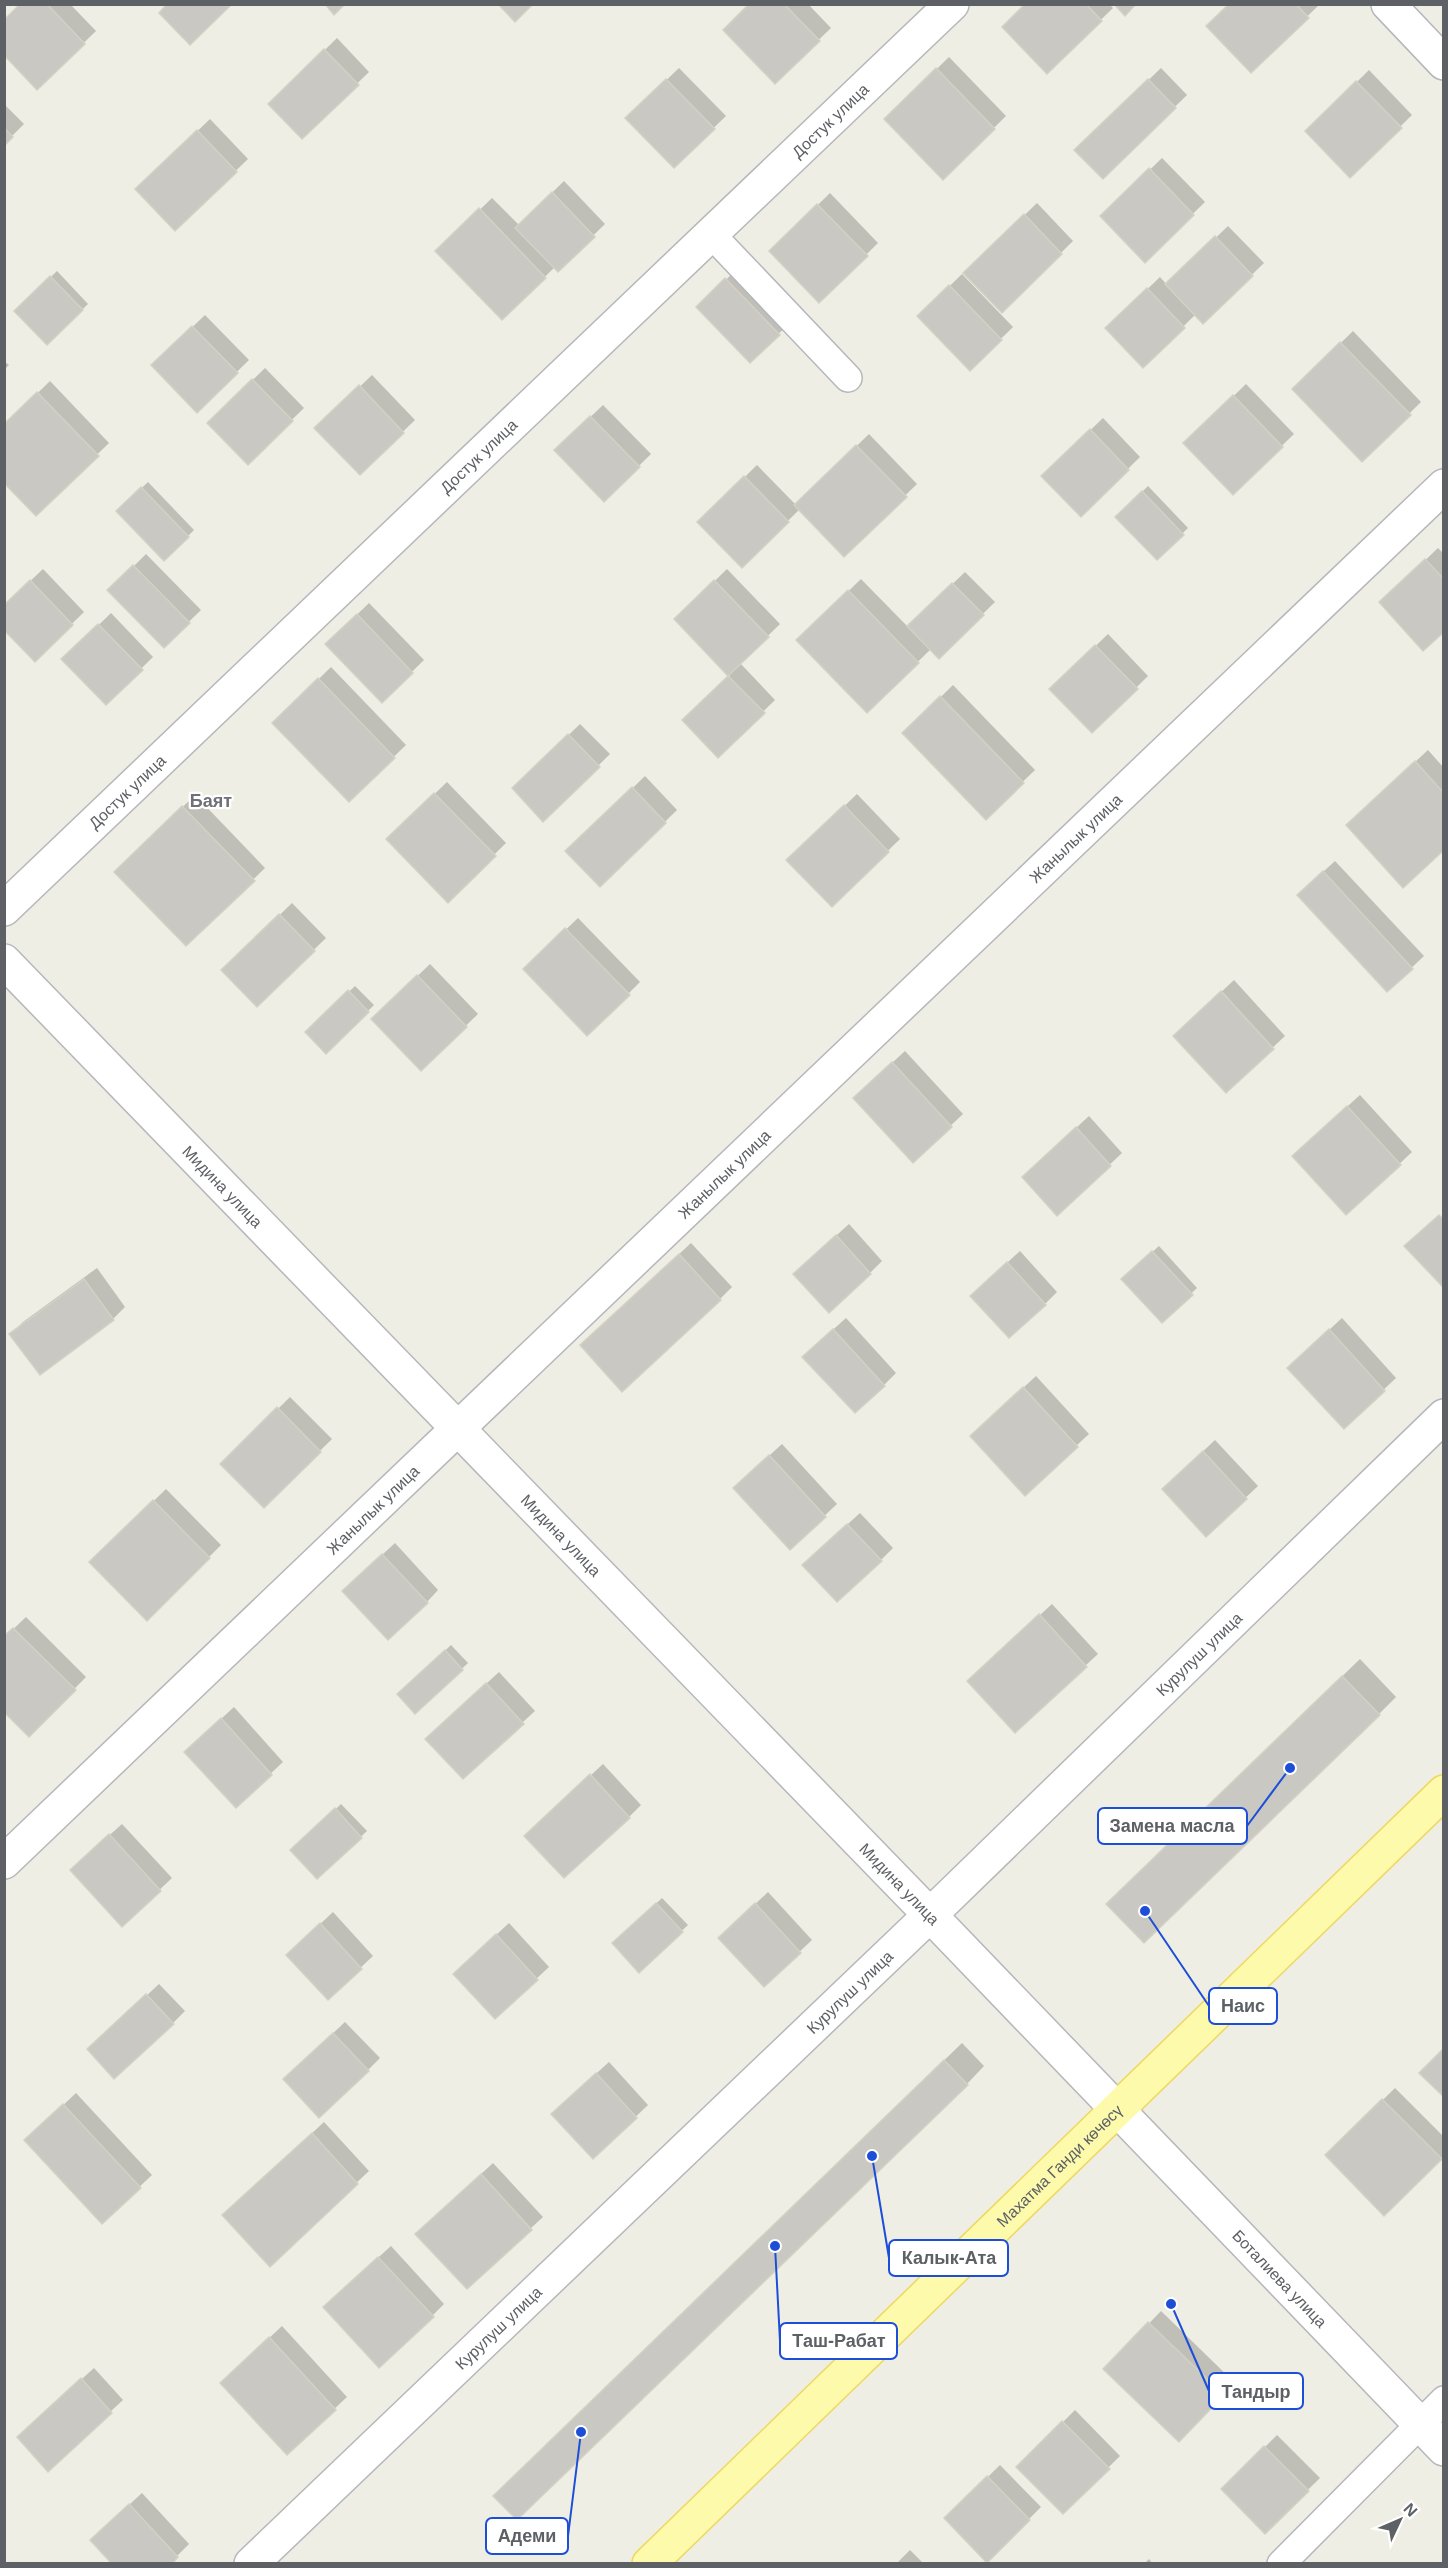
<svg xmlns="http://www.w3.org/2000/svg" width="1448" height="2568" viewBox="0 0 1448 2568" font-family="Helvetica,sans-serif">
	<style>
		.shadow { fill: #0003 }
		.building { fill: #cac8c2; stroke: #d4d1c4; stroke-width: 1.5 }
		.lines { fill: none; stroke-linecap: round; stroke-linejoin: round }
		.service-casing { stroke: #b5b7bc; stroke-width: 30 }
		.minor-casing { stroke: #b5b7bc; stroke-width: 36 }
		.tertiary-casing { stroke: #b5b7bc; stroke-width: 36 }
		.primary-casing { stroke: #eed85f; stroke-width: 36 }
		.service { stroke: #fff; stroke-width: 27 }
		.minor { stroke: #fff; stroke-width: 33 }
		.tertiary { stroke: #fff; stroke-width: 33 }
		.primary { stroke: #fdfaac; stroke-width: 33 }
		.labels { text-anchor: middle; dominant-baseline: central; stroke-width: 4.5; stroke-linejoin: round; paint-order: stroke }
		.street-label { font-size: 16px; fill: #5d6065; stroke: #fff }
		.neighbourhood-label { font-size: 18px; font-weight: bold; fill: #6e7177; stroke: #fff }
		.leader { fill: none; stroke: #1d4ed8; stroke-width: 2 }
		.callout-dot { fill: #1d4ed8; stroke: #fff; stroke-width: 2 }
		.callout { fill: #fff; stroke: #1d4ed8; stroke-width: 2 }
		.callout-label { font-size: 18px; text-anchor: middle; font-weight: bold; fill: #5d6065 }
	</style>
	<rect width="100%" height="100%" fill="#efeee5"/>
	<g class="shadow">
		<polygon points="22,4 70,4 96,31 38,87"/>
		<polygon points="751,4 808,4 831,28 775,82"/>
		<polygon points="1027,4 1109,4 1113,8 1047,72"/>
		<polygon points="1231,4 1319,4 1319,5 1251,71"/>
		<polygon points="337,38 369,72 302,137 270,104"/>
		<polygon points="949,57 1006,116 943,178 886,119"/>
		<polygon points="679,68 726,116 674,166 627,118"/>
		<polygon points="1161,68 1187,95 1103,177 1076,150"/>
		<polygon points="1369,70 1412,115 1350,176 1307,131"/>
		<polygon points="4,104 24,124 4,144"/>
		<polygon points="210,119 248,159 175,229 137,189"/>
		<polygon points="1162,158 1205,202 1145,260 1102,216"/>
		<polygon points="564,181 605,224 558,270 555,267 502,318 437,251 492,198 519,225"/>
		<polygon points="830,193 878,243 819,301 771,251"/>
		<polygon points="1037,203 1073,241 1002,311 965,273"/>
		<polygon points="1228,226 1264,263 1203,322 1196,314 1143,366 1107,328 1160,277 1167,285"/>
		<polygon points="738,268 791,322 750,361 698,307"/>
		<polygon points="57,271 88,304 47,343 16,311"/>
		<polygon points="962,274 1013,327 970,369 919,316"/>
		<polygon points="205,315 249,360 197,411 153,365"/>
		<polygon points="1353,331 1421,402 1362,460 1294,389"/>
		<polygon points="4,361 9,365 4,370"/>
		<polygon points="265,368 304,408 248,463 209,423"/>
		<polygon points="372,375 415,420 360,473 317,428"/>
		<polygon points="50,381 109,443 36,514 4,426"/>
		<polygon points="1246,384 1294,434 1233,493 1185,443"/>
		<polygon points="603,405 651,454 604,500 556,450"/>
		<polygon points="1103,418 1140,457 1081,515 1043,476"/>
		<polygon points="869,434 917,484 844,555 800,509 742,566 699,522 757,465 796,505"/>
		<polygon points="148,482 194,530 165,559 118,511"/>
		<polygon points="1148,486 1188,528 1157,558 1117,517"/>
		<polygon points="1438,548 1444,554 1444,630 1393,591"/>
		<polygon points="146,554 201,610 164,646 110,590"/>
		<polygon points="43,569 84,612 35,660 4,606"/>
		<polygon points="727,569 780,624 740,663 775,700 718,756 684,720 730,676 676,619"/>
		<polygon points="965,572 995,602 939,657 931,649 867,711 798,640 861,579 908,627"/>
		<polygon points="369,603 424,660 382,701 327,644"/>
		<polygon points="111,613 153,657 106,703 64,659"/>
		<polygon points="1108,634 1148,676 1092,731 1051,689"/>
		<polygon points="331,667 406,745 349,800 274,723"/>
		<polygon points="953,685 1035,770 986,817 904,733"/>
		<polygon points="580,724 610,754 544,819 514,788"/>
		<polygon points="1428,750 1444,768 1444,848 1360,813"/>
		<polygon points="645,776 677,810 600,885 568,851"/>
		<polygon points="447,782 506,843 448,900 388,839"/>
		<polygon points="857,794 900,839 832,905 788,860"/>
		<polygon points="195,795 265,868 187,944 116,872"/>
		<polygon points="1335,861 1424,956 1388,990 1311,883"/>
		<polygon points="292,903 326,938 257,1005 223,970"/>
		<polygon points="578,918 640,982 588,1034 525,969"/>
		<polygon points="430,964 478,1014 421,1069 373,1019"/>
		<polygon points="1234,980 1285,1036 1226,1091 1187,1024"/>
		<polygon points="355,986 374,1005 326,1052 307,1032"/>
		<polygon points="905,1051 963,1114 913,1161 867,1086"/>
		<polygon points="1360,1095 1412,1152 1347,1213 1306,1144"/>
		<polygon points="1089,1116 1122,1153 1057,1214 1036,1165"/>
		<polygon points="849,1224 882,1261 870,1273 807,1262"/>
		<polygon points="691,1243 732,1287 720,1299 594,1334"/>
		<polygon points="1159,1246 1197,1288 1162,1321 1129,1273"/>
		<polygon points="1020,1251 1057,1292 1045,1304 984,1284"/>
		<polygon points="97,1268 125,1307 113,1319 40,1372 11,1334 23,1322"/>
		<polygon points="846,1318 896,1373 884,1385 816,1345"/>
		<polygon points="1342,1318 1396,1378 1344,1427 1301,1356"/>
		<polygon points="1036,1376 1089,1434 1025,1493 984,1424"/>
		<polygon points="290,1397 332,1439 264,1506 222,1464"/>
		<polygon points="1215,1440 1258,1486 1206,1535 1176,1477"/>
		<polygon points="782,1444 837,1504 790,1548 747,1476"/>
		<polygon points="166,1489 221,1545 147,1619 91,1562"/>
		<polygon points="860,1513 893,1548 881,1560 816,1553"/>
		<polygon points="395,1543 438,1590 427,1602 356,1579"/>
		<polygon points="1052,1604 1098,1654 1015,1731 981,1669"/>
		<polygon points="26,1617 86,1677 29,1735 4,1638"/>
		<polygon points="451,1645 468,1663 416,1712 399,1694"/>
		<polygon points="1360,1659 1396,1697 1379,1714 1125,1886"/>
		<polygon points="499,1672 535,1711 463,1777 439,1727"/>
		<polygon points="234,1707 283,1762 236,1806 198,1740"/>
		<polygon points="603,1764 641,1805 629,1817 538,1824"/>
		<polygon points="341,1804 367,1831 317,1877 292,1850"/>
		<polygon points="122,1824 172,1878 122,1925 84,1858"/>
		<polygon points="768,1892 812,1940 764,1985 732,1926"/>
		<polygon points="662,1898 688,1925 640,1970 614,1943"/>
		<polygon points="333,1912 373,1956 328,1998 300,1943"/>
		<polygon points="509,1923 549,1967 495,2017 467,1962"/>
		<polygon points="159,1984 185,2011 173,2023 101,2038"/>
		<polygon points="345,2022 380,2058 368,2070 297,2067"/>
		<polygon points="962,2043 984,2066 967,2084 513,2478"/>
		<polygon points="609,2062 648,2105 593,2157 565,2102"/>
		<polygon points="1395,2088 1444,2137 1444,2155 1384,2213 1327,2155"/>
		<polygon points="76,2093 152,2175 102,2222 38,2129"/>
		<polygon points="324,2122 369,2171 270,2264 236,2204"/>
		<polygon points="493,2163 543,2217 467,2287 429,2222"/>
		<polygon points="391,2246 444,2304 432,2316 337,2295"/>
		<polygon points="1161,2311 1235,2383 1179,2440 1105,2369"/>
		<polygon points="282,2326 347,2397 287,2453 234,2371"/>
		<polygon points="94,2368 123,2400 48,2469 31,2425"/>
		<polygon points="1075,2410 1120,2456 1063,2512 1018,2467"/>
		<polygon points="1277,2435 1320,2478 1265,2532 1223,2489"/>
		<polygon points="1000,2465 1041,2507 987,2561 946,2518"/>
		<polygon points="142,2493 189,2544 169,2564 104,2528"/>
		<polygon points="910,2550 924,2564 896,2564"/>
		<polygon points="1149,2559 1153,2564 1144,2564"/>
	</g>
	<g class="building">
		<polygon points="20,4 47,4 85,44 37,90 4,55 4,20"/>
		<polygon points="167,4 232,4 190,45 159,13"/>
		<polygon points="325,4 345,4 334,15"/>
		<polygon points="498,4 533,4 515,22"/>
		<polygon points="749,4 784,4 820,41 775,84 723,30"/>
		<polygon points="1025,4 1086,4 1102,21 1047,74 1002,27"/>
		<polygon points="1114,4 1136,4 1125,16"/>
		<polygon points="1229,4 1296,4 1309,18 1251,73 1206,26"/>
		<polygon points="324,49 359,85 302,139 268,104"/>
		<polygon points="936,68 995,129 943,180 884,119"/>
		<polygon points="666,79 715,129 674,168 625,118"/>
		<polygon points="1148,79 1176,108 1103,179 1074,150"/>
		<polygon points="1356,81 1402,128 1350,178 1305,131"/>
		<polygon points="4,128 13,137 4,146"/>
		<polygon points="197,130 237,172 175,231 135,189"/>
		<polygon points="1149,168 1194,215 1145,263 1100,216"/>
		<polygon points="552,192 595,237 558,272 515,228"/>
		<polygon points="817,204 868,256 819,303 769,251"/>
		<polygon points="479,208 546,278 502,320 435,251"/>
		<polygon points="1024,214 1062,254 1002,313 963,273"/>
		<polygon points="1215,236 1253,276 1203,324 1165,284"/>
		<polygon points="50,276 83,310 47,345 14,311"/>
		<polygon points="725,278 780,335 750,363 696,307"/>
		<polygon points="949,285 1002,340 970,371 917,316"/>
		<polygon points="1147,288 1185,328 1143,368 1105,328"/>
		<polygon points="192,326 238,373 197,413 151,365"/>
		<polygon points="1340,342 1411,415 1362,462 1292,389"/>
		<polygon points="252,379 293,421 248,465 207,423"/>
		<polygon points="359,385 404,433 360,475 314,428"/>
		<polygon points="37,392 99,456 36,516 4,483 4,424"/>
		<polygon points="1233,395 1283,447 1233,495 1183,443"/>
		<polygon points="590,416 640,467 604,502 554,450"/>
		<polygon points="1090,429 1129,470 1081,517 1041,476"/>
		<polygon points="856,445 907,497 844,557 794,505"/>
		<polygon points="744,476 789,522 742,568 697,522"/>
		<polygon points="141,487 189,537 164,561 116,511"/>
		<polygon points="1142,491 1184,535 1157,560 1115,517"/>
		<polygon points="1425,559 1444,579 1444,632 1423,651 1379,602"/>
		<polygon points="133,565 190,623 164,648 107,590"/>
		<polygon points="30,580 73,625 35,662 4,630 4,605"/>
		<polygon points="714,580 769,637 728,676 674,619"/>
		<polygon points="952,583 984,615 939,659 907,626"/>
		<polygon points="848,590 919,663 867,713 796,640"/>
		<polygon points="357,614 413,673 382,703 325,644"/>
		<polygon points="98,624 143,670 106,705 61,659"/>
		<polygon points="1095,645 1138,689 1092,733 1049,689"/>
		<polygon points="728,676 765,713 718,758 682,720"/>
		<polygon points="318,678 395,758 349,802 272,723"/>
		<polygon points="940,696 1024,783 986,820 902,733"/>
		<polygon points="568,734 600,767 543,822 512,788"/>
		<polygon points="1415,761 1444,793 1444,850 1403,888 1346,825"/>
		<polygon points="632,787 666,823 600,887 565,851"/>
		<polygon points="434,793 496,856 448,903 386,839"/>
		<polygon points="844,805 889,852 832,907 786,860"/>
		<polygon points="182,806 255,881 186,946 114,872"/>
		<polygon points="1323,871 1413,969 1387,992 1297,895"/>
		<polygon points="279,914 315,951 257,1007 221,970"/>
		<polygon points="565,928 630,995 587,1036 523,969"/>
		<polygon points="417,975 467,1027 421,1071 371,1019"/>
		<polygon points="348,990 369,1012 326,1054 305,1032"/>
		<polygon points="1221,991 1274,1049 1226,1093 1173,1036"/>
		<polygon points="892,1062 952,1127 913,1163 853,1098"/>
		<polygon points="1347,1106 1401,1165 1346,1215 1292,1156"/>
		<polygon points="1076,1127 1111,1166 1057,1216 1022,1177"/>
		<polygon points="1439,1215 1444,1220 1444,1288 1404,1246"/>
		<polygon points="836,1235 871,1274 829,1313 793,1274"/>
		<polygon points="1152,1251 1193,1295 1162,1323 1121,1279"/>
		<polygon points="679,1254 721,1300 622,1392 580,1345"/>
		<polygon points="1007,1262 1046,1305 1009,1338 970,1296"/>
		<polygon points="84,1279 114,1320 40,1375 9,1334"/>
		<polygon points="833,1329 885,1386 855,1413 802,1357"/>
		<polygon points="1329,1329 1385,1391 1344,1429 1287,1368"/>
		<polygon points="1023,1387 1078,1447 1025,1496 970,1436"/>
		<polygon points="277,1407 321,1452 264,1508 220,1464"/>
		<polygon points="1203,1451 1247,1499 1206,1537 1162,1489"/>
		<polygon points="769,1455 826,1517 790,1550 733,1488"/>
		<polygon points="153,1500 210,1558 147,1621 89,1562"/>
		<polygon points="847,1524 882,1561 837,1602 802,1565"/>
		<polygon points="382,1554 428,1603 388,1640 342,1591"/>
		<polygon points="1039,1614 1087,1667 1015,1733 967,1681"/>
		<polygon points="13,1628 76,1690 29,1737 4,1712 4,1636"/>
		<polygon points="445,1650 463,1670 415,1714 397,1694"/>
		<polygon points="1342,1676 1380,1715 1144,1943 1106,1904"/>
		<polygon points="486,1683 524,1724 463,1779 425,1739"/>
		<polygon points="221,1718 272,1775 236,1808 184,1752"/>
		<polygon points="590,1774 630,1818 564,1878 524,1836"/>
		<polygon points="335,1808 362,1838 317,1879 290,1850"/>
		<polygon points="109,1834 161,1891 122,1927 70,1870"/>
		<polygon points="656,1903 683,1932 639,1973 612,1943"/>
		<polygon points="755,1903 801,1953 764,1987 718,1938"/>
		<polygon points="320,1923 362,1969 328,2000 286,1955"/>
		<polygon points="496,1934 538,1980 495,2019 453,1974"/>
		<polygon points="146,1994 174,2024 114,2079 87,2049"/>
		<polygon points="333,2033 369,2071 319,2118 283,2079"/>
		<polygon points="1444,2048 1444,2097 1419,2073"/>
		<polygon points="944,2060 968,2085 517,2520 493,2496"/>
		<polygon points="596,2073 637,2118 593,2159 551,2114"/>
		<polygon points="1382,2099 1442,2159 1384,2216 1325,2155"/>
		<polygon points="63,2104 141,2188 102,2224 24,2140"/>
		<polygon points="312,2133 358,2184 270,2267 222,2215"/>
		<polygon points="481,2174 532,2230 467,2289 415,2234"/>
		<polygon points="378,2257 434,2317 379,2368 323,2307"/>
		<polygon points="1148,2322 1224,2395 1179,2442 1103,2369"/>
		<polygon points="269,2337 336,2410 287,2455 220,2383"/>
		<polygon points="81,2378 112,2413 48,2472 17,2437"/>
		<polygon points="1062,2421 1110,2469 1063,2514 1016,2467"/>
		<polygon points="1264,2446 1309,2491 1265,2534 1221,2489"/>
		<polygon points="987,2476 1030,2520 987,2563 944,2518"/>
		<polygon points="129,2504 178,2557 172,2564 112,2564 90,2540"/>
	</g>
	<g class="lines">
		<g class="service-casing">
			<g id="service">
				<polyline points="711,234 848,378"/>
				<polyline points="1281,2564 1444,2400"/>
			</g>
		</g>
		<g class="minor-casing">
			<g id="minor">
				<polyline points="1388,4 1444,63"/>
				<path id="s1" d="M4 909 952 4"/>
				<path id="s2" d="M4 1862 1444 486"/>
				<path id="s3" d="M251 2564 930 1915 1444 1416"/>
			</g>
		</g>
		<g class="tertiary-casing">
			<g id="tertiary">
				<path id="s4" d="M4 961 930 1915 1444 2449"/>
			</g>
		</g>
		<g class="primary-casing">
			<g id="primary">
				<path id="s5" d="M649 2564 1444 1792"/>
			</g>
		</g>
		<use href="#service" class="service"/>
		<use href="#minor" class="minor"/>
		<use href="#tertiary" class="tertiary"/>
		<use href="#primary" class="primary"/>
	</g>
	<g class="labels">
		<g class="street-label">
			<text stroke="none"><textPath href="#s1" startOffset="1142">Достук улица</textPath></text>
			<text stroke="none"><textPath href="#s1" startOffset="656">Достук улица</textPath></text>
			<text stroke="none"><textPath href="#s1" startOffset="170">Достук улица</textPath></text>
			<text stroke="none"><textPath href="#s2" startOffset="1482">Жанылык улица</textPath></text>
			<text stroke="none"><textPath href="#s2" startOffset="996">Жанылык улица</textPath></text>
			<text stroke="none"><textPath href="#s4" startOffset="314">Мидина улица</textPath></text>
			<text stroke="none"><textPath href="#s2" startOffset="510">Жанылык улица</textPath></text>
			<text stroke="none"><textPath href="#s4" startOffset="800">Мидина улица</textPath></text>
			<text stroke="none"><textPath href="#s3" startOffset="1314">Курулуш улица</textPath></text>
			<text stroke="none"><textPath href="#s4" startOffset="1286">Мидина улица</textPath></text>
			<text stroke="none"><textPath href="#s3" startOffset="828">Курулуш улица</textPath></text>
			<text stroke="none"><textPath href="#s5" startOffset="572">Махатма Ганди көчөсү</textPath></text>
			<text stroke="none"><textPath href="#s4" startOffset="1834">Боталиева улица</textPath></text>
			<text stroke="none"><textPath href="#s3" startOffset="342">Курулуш улица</textPath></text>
		</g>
		<g class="neighbourhood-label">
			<text x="211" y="801">Баят</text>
		</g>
	</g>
	<path class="leader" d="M1290 1768L1247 1826M1145 1911L1209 2006M872 2156L889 2258M775 2246L780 2341M1171 2304L1209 2391M581 2432L568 2536"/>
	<g class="callout-dot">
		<circle cx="1290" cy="1768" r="6"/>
		<circle cx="1145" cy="1911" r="6"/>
		<circle cx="872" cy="2156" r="6"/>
		<circle cx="775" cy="2246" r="6"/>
		<circle cx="1171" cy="2304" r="6"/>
		<circle cx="581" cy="2432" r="6"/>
	</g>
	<g class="callout">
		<rect x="1098" y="1808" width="149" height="36" rx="6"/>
		<rect x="1209" y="1988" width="68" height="36" rx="6"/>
		<rect x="889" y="2240" width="119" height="36" rx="6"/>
		<rect x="780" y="2323" width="117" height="36" rx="6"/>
		<rect x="1209" y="2373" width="94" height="36" rx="6"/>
		<rect x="486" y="2518" width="82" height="36" rx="6"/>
	</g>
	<g class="callout-label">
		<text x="1172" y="1832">Замена масла</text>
		<text x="1243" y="2012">Наис</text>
		<text x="949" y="2264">Калык-Ата</text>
		<text x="839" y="2347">Таш-Рабат</text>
		<text x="1256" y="2398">Тандыр</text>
		<text x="527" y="2542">Адеми</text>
	</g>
	<rect width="1448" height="2568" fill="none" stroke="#5d6065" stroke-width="12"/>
	<g transform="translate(1400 2520) rotate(46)" stroke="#ffffff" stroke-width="4.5" paint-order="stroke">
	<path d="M0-4.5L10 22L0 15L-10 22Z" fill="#5d6065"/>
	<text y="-9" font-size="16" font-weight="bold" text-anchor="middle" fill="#5d6065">N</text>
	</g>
</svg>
